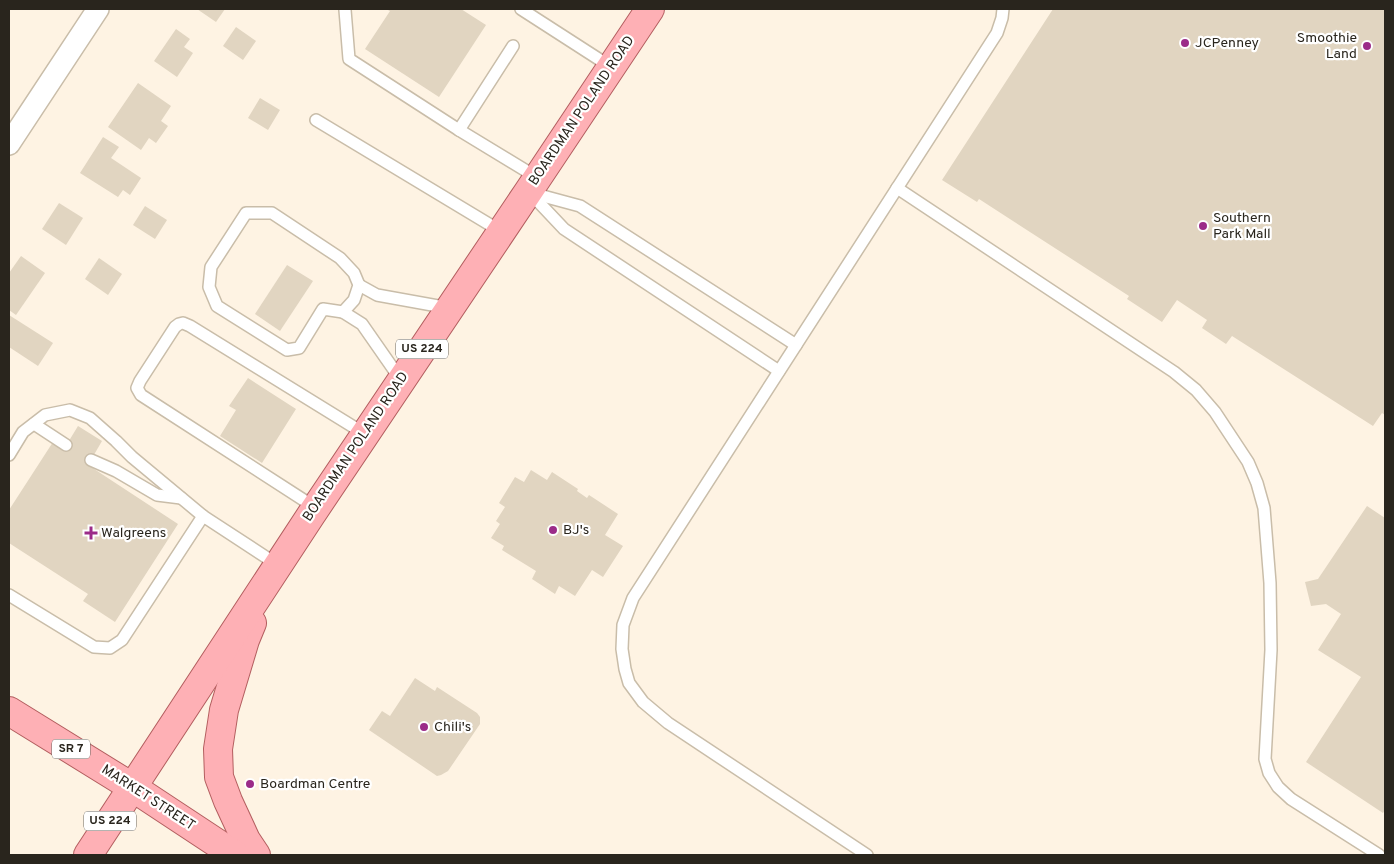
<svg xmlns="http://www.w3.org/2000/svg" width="1394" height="864" viewBox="0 0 1394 864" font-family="Overpass,sans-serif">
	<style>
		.building { fill: #e1d5c1 }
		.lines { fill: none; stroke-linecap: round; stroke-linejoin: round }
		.service-casing { stroke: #c9bda9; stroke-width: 14 }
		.minor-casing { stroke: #c9bda9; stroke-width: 24 }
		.primary-casing { stroke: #b35e5f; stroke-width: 30 }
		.service { stroke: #fff; stroke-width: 11 }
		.minor { stroke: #fff; stroke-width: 21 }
		.primary { stroke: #feb0b5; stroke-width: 28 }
		.poi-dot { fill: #9b2b89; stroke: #fff; stroke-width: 2 }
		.labels { text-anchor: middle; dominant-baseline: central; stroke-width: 4.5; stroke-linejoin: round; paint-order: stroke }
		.shield { fill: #fff; stroke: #696661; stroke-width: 1 }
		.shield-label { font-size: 12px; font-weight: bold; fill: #29251d }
		.poi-label { font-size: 14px; fill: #29251d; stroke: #fff; text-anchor: start }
		.street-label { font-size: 14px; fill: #29251d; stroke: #fff }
	</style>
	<rect width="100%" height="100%" fill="#fef3e3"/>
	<g class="building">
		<polygon points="197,9 225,9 216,22"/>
		<polygon points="386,9 461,9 486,25 439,97 365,49 390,11"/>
		<polygon points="1053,9 1385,9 1385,415 1382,413 1373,426 1232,336 1226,344 1202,328 1207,320 1177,300 1162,322 1127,299 1129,296 979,199 977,202 942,180"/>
		<polygon points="236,27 256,41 243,60 223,46"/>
		<polygon points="176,29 190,39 184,47 193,53 177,77 154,61"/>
		<polygon points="138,83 171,106 161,121 168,126 156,143 149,138 141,150 108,127"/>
		<polygon points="260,98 280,110 268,130 248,118"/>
		<polygon points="103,137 119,147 111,158 141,178 130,195 123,190 118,197 80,173"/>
		<polygon points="59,203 83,218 66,245 42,229"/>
		<polygon points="145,206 167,220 155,239 133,225"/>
		<polygon points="21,256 45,273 16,315 9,310 9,273"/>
		<polygon points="99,258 122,274 108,295 85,279"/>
		<polygon points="287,265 313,281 280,331 255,314"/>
		<polygon points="9,315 53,343 38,366 9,347"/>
		<polygon points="248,378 296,409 262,463 220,436 236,410 229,406"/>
		<polygon points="78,426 102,441 88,465 178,524 115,622 83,601 88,594 9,543 9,510 53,442 64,449"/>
		<polygon points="531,470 547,480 552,472 578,489 577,491 587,498 589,495 618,514 605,535 623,546 603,577 592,570 575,596 559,586 555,594 532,579 536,571 502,550 504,546 491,538 500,524 496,521 505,507 499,503 515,477 524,482"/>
		<polygon points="1367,506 1385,518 1385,810 1383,813 1306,762 1361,677 1318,650 1341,614 1326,604 1311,606 1305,582 1318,579"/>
		<polygon points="415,678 435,691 437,687 477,713 480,717 480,724 448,771 441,775 437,776 369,730 382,711 390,716"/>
	</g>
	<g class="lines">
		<g class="service-casing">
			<g id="service">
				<polyline points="521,9 611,67"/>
				<polyline points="345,10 349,59 459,130 538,178"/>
				<polyline points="316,120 502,232"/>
				<polyline points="459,130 513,46"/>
				<polyline points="897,188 1174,372 1196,390 1215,412 1248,462 1257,483 1264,508 1270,583 1271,650 1265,759 1269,773 1278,787 1291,799 1379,855"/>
				<polyline points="528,192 580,206 796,345"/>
				<polyline points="530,193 564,229 779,371"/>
				<polygon points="246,213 272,213 340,258 354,273 359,285 354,300 343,312 323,309 299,348 287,350 217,306 209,287 211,267"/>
				<polyline points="359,285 377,295 449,308"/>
				<polyline points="343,312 362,324 401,380"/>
				<polyline points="34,424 66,445"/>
				<polyline points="9,455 23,432 45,415 70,410 90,418 116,441 132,457 203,516"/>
				<polyline points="91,460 116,471 157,495 181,498"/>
				<polyline points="316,508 141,395 137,388 140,381 175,327 179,324 183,323 190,326 365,434"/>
				<polyline points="9,595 94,647 110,648 122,640 203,516 278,565"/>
				<polyline points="867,855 668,723 643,702 629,683 625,669 622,649 623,625 633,598 997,33 1002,18 1003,9"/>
			</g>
		</g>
		<g class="minor-casing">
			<polyline id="minor" points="9,144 98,9"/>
		</g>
		<g class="primary-casing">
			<g id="primary">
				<polyline points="252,623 245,640 224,710 218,749 219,777 228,801 246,840 256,855"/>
				<polyline points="9,711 132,787 235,855"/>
				<polyline points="88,855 311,515 528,192 650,9"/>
			</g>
		</g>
		<use href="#service" class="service"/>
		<use href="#minor" class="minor"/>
		<use href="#primary" class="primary"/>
	</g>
	<g class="poi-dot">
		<circle cx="1185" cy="43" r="5"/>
		<circle cx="1367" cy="46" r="5"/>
		<circle cx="1203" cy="226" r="5"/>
		<circle cx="553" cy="530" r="5"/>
		<path d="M88.5 525.5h5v5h5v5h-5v5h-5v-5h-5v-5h5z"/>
		<circle cx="424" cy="727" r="5"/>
		<circle cx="250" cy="784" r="5"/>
	</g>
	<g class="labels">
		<g class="shield">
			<rect x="396" y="339.5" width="52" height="19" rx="4"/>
			<rect x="52" y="739.5" width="38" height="19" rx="4"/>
			<rect x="84" y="811.5" width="52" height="19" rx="4"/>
		</g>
		<g class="shield-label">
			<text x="422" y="349">US 224</text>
			<text x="71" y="749">SR 7</text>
			<text x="110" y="821">US 224</text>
		</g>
		<g class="poi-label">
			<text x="1357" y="38" text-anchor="end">Smoothie<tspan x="1357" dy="16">Land</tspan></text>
			<text x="1195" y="43">JCPenney</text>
			<text x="1213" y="218">Southern<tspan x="1213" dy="16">Park Mall</tspan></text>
			<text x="563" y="530">BJ's</text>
			<text x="101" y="533">Walgreens</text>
			<text x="434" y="727">Chili's</text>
			<text x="260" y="784">Boardman Centre</text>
		</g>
		<g class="street-label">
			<text transform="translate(582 111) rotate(-56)">BOARDMAN POLAND ROAD</text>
			<text transform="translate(356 447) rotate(-56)">BOARDMAN POLAND ROAD</text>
			<text transform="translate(148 798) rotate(33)">MARKET STREET</text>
		</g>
	</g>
	<rect width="1394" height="864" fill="none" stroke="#29251d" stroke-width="20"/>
</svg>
